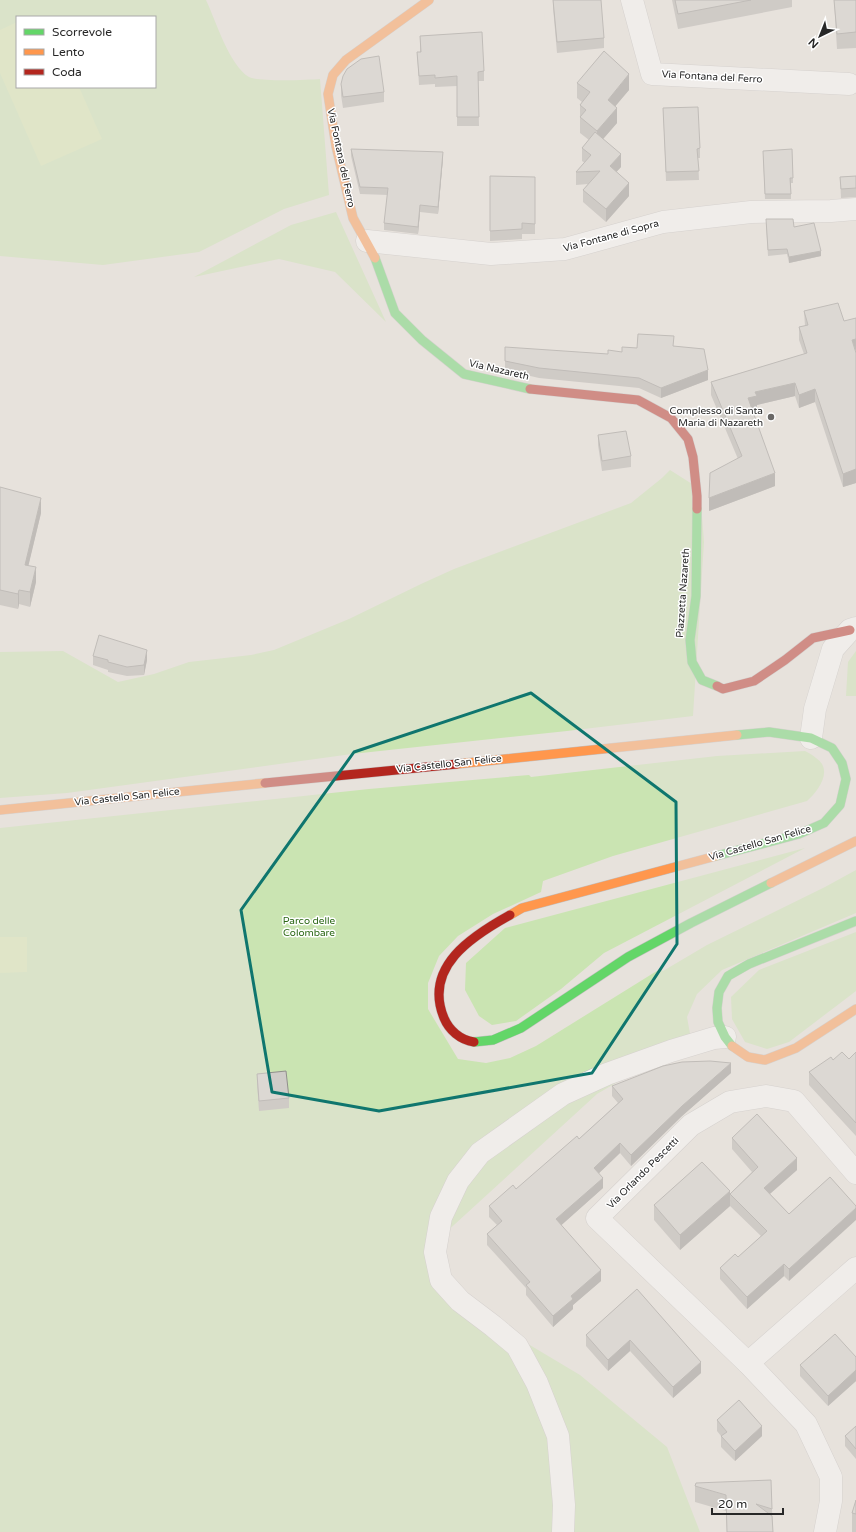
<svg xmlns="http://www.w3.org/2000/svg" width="856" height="1532" viewBox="0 0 856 1532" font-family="'Varela Round',sans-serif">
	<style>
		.green { fill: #cae4b2; fill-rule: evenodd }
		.pitch { fill: #d7e9af }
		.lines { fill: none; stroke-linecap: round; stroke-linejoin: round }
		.street-casing { stroke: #c0bebe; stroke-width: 23 }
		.fast-casing { stroke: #c0bebe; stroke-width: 10 }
		.slow-casing { stroke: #c0bebe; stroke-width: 10 }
		.jam-casing { stroke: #c0bebe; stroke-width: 10 }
		.street { stroke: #fbfbfa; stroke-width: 22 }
		.fast { stroke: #63d668; stroke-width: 9 }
		.slow { stroke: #ff974d; stroke-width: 9 }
		.jam { stroke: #b3261e; stroke-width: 9 }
		.wall { fill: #b2afac }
		.shaded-wall { fill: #918f8c }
		.building { fill: #cfccc8; stroke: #918f8c }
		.marked { fill: none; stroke: #0f766e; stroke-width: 3; stroke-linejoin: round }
		.poi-dot { fill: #6a6866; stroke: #fff; stroke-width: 1.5 }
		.labels { text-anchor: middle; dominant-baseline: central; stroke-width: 3; stroke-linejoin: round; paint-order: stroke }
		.street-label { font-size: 10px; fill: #272727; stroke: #fff }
		.poi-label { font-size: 10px; fill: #272727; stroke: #fff; text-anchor: end }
		.park-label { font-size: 10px; fill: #2b6715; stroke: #fff }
	</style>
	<rect width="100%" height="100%" fill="#e7e2dc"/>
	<g class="green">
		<path d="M0 0H206C216 21 229 65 249 77 258 82 308 80 320 79L329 195 284 209 199 252 103 265 0 256ZM17 17H155V87H17Z"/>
		<polygon points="336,212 386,322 335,272 279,259 194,277 291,225"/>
		<polygon points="670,470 700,489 704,542 693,716 567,731 352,754 67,793 0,798 0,652 63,651 118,682 154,674 189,662 251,655 274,650 349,619 421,584 454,569 631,503 662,478"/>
		<polygon points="856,651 856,696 846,696 848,662"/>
		<path d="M805 751C809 753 813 755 816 758 834 770 818 791 807 801L613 856 543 881 541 892 493 914 458 936 439 956 428 983V1009L458 1059 486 1063 510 1058 536 1046 660 969 663 971 707 945 825 887 856 870V913L722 970 697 994 687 1017 691 1039 597 1094 443 1235 444 1294 580 1375 667 1447 700 1532H0V828L369 789 529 775 531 777 717 756Z"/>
		<polygon points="805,848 604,953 561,989 516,1021 492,1025 479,1016 465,990 466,963 505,928"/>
		<polygon points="856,932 856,991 789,1042 767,1049 745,1042 732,1019 731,997 759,970"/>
	</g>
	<g class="pitch">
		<polygon points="17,22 17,87 79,87 102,139 41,166 0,73 0,30"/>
		<polygon points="0,937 27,937 27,972 0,973"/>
	</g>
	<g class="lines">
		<g class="street-casing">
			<g id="street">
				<polyline points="632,0 652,74 849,84"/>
				<polyline points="367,241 491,254 565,249 663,222 751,212 831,211 856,209"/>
				<polyline points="811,738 815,709 833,649 850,630 856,628"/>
				<polyline points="748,1363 856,1268"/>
				<polyline points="563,1532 564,1505 558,1436 537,1383 517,1346 493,1326 460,1301 441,1280 435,1252 441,1217 458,1181 480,1153 563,1094 607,1074 671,1051 714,1038 725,1037"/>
				<polyline points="825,1532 831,1501 831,1477 806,1424 748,1363 597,1218 691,1125 730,1102 766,1096 794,1101 856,1173"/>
			</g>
		</g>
		<g class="fast-casing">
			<g id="fast">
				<polyline points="375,258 395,313 422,340 464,374 530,389"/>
				<polyline points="697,509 696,596 690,640 692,662 702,680 717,686"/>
				<polyline points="716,856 799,834 824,823 840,805 846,779 842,763 832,748 811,738 769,732 737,735"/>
				<polyline points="474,1042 493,1040 521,1028 628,957 691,923 771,883"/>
				<polyline points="732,1046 725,1037 718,1022 717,1008 719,992 728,976 749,964 856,921"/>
			</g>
		</g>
		<g class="slow-casing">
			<g id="slow">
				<polyline points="375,258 353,218 336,146 328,94 333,75 346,60 429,0"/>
				<polyline points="457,764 737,735"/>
				<polyline points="0,810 265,783"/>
				<polyline points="771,883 856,841"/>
				<polyline points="510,915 522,908 716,856"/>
				<polyline points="732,1046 748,1057 765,1060 796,1048 856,1009"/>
			</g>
		</g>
		<g class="jam-casing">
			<g id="jam">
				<polyline points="530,389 638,400 671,418 688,439 693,457 697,496 697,509"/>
				<polyline points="717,686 723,689 754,681 785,660 813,638 850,630"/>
				<polyline points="265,783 457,764"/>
				<path d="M474 1042C460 1040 449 1030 444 1018 423 967 472 936 510 915"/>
			</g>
		</g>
		<use href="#street" class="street"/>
		<use href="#fast" class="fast"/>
		<use href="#slow" class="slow"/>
		<use href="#jam" class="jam"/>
	</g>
	<g class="wall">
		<polygon points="553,0 604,38 604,48 557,53 553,7"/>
		<polygon points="672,0 792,0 792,7 678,29"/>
		<polygon points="834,0 856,0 856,48 837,49"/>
		<polygon points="420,36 484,71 484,81 478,81 479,126 457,126 457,86 435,87 435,84 419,85 417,52 420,52"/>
		<polygon points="577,83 629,90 615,106 617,123 603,139 621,167 616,172 629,196 606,222 583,202 583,190 588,184 576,185 576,172 585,163 582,161 582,148 589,140 580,133 580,105 582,102 577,98"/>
		<polygon points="341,84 384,92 384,102 343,108 341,95"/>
		<polygon points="663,108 700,148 700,158 698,158 699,180 666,181"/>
		<polygon points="351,149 443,158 438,214 420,212 418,234 384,230 384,223 388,195 360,194 351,156"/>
		<polygon points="792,149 793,183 791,183 791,199 765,199 763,156"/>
		<polygon points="490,176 535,177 535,234 522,234 522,239 490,241"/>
		<polygon points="856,176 856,197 841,198 840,177"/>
		<polygon points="766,224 794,227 821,256 789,263 787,254 768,256"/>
		<polygon points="804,311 844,321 856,353 856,483 843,487 815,402 799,408 795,396 757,405 757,409 752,410 775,486 709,511 738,459 711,395 711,382 804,354 799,340 799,327 805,326"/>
		<polygon points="674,346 708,380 661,398 639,388 539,378 505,370 505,361 608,354 622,352 637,348"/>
		<polygon points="598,435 631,456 631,467 602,471 598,445"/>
		<polygon points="0,487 41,513 28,566 36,582 30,607 19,604 18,609 0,605"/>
		<polygon points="93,656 147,660 144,675 127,676 108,672 108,670 93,665"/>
		<polygon points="856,1052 856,1136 809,1085 809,1072 833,1060 849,1059"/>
		<polygon points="731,1073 682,1116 631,1166 620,1153 599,1173 603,1188 561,1225 601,1281 573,1305 573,1309 553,1327 526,1295 526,1288 487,1245 487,1234 497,1225 489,1217 489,1206 516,1189 579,1139 618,1103 612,1096 612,1086"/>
		<polygon points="257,1074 289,1098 289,1108 259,1111 257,1083"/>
		<polygon points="732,1138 797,1170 770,1194 789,1214 830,1177 789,1281 784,1276 747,1309 720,1279 720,1268 738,1257 761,1236 730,1206 730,1194 752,1172 732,1149"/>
		<polygon points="654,1205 730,1206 680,1250 654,1220"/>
		<polygon points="637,1289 701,1373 673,1398 630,1351 608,1371 586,1346 586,1335"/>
		<polygon points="856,1357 856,1381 828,1406 800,1376 800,1365"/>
		<polygon points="717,1420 762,1436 735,1461 721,1447 721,1436 717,1431"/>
		<polygon points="856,1426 856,1459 845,1446 845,1436"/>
		<polygon points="695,1486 772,1509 773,1532 727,1532 726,1511 695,1502"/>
		<polygon points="856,1500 856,1532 852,1532 852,1513"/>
	</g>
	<g class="shaded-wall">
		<polygon points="629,74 629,90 608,115 608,100"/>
		<polygon points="617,108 617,123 597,146 597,131"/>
		<polygon points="443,152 443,158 438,214 438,207"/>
		<polygon points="621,154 621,167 610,179 610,166"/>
		<polygon points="629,183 629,196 606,222 606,209"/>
		<polygon points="420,205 420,212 418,234 418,227"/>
		<polygon points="821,251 821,256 789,263 789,257"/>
		<polygon points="856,339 856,352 852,340"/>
		<polygon points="708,370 708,380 661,398 661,388"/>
		<polygon points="795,383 795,396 757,405 757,409 748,412 748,398 755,392"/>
		<polygon points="815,389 815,402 799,408 799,395"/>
		<polygon points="856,469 856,483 843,487 843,474"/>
		<polygon points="775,473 775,486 709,511 709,498"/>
		<polygon points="41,498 41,513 25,580 25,565"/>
		<polygon points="36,567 36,582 30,607 30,592"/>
		<polygon points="19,590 19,604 18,609 18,594"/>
		<polygon points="147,650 147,660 144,675 144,665"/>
		<polygon points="731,1063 731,1073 682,1116 631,1166 631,1155 682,1106"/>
		<polygon points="620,1143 620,1153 594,1178 594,1168"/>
		<polygon points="797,1158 797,1170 764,1199 764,1188"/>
		<polygon points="603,1178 603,1188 556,1230 556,1219"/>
		<polygon points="730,1191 730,1206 680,1250 680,1235"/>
		<polygon points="856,1208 856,1220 789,1281 789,1269"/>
		<polygon points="784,1264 784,1276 747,1309 747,1297"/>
		<polygon points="601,1270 601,1281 573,1305 573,1309 553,1327 553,1316 571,1296"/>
		<polygon points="630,1340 630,1351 608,1371 608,1360"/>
		<polygon points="701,1362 701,1373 673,1398 673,1387"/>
		<polygon points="856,1370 856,1381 828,1406 828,1396"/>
		<polygon points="762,1426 762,1436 735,1461 735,1451"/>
	</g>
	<g class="building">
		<polygon points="553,0 601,0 604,38 557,42"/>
		<polygon points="675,0 751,0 678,14"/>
		<polygon points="834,0 856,0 856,32 837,34"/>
		<polygon points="482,32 484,71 478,72 479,117 457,117 457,76 435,78 435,75 419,76 417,52 421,52 420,36"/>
		<polygon points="604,51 629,74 608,100 617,108 597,131 580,117 586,110 580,105 590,92 577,83"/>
		<polygon points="379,56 384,92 343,97 341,84 343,76 347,69 361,59"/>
		<polygon points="698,107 700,148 697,149 699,171 666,172 663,108"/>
		<polygon points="595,132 621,154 610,166 629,183 606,209 583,190 600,171 576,172 591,155 582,148"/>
		<polygon points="351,149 443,152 438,207 420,205 418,227 384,223 388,188 360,187"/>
		<polygon points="792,149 793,178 790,178 791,194 765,194 763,151"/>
		<polygon points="490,176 535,177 535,224 522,223 522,229 490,231"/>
		<polygon points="856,176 856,188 841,189 840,177"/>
		<polygon points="766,219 793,219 794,227 814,223 821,251 789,257 787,249 768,250"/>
		<polygon points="838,303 844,321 856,318 856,339 852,340 856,353 856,469 843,474 815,389 799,395 795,383 755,392 757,396 748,398 775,473 709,498 710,473 742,456 711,382 807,353 799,327 808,325 804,311"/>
		<polygon points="638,334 674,336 673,346 704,349 708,370 661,388 639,378 539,368 505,361 505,347 608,354 608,350 622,352 622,347 637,348"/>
		<polygon points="626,431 631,456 602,461 598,435"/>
		<polygon points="0,487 41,498 25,565 36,567 30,592 19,590 18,594 0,590"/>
		<polygon points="99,635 147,650 144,665 127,667 108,662 108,660 93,656"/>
		<polygon points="842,1052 849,1059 856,1052 856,1123 809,1072 831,1057 833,1060"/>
		<polygon points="710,1061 731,1063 682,1106 631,1155 620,1143 594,1168 603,1178 556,1219 601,1270 571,1296 573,1299 553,1316 526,1285 530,1282 487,1234 502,1221 489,1206 513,1185 516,1189 577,1136 579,1139 623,1099 612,1086 663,1066 682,1062"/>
		<polygon points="286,1071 289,1098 259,1101 257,1074"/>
		<polygon points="757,1114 797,1158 764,1188 789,1214 830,1177 856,1206 856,1208 789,1269 784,1264 747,1297 720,1268 735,1254 738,1257 767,1231 730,1194 758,1167 732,1138"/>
		<polygon points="702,1162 730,1191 680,1235 654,1205"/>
		<polygon points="637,1289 701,1362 673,1387 630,1340 608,1360 586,1335"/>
		<polygon points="835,1334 856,1357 856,1370 828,1396 800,1365"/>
		<polygon points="739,1400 762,1426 735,1451 721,1436 727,1432 717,1420"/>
		<polygon points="856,1426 856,1449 845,1436"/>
		<polygon points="771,1480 772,1509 756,1504 772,1516 773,1532 727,1532 726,1495 695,1486 696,1483"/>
		<polygon points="856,1500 856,1514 852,1513"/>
	</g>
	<path d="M0 0H856V1532H0ZM531 693 676 802 677 944 592 1073 379 1111 272 1092 241 910 354 752Z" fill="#e7e2dc" fill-opacity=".55" fill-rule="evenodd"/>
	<path class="marked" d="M531 693 676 802 677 944 592 1073 379 1111 272 1092 241 910 354 752Z"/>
	<circle class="poi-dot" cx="771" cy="417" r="4"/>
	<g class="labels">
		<g class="street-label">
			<text transform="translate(712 77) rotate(3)">Via Fontana del Ferro</text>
			<text transform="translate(341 158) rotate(78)">Via Fontana del Ferro</text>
			<text transform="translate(611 236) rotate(-15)">Via Fontane di Sopra</text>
			<text transform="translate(499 370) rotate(13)">Via Nazareth</text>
			<text transform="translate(683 593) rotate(-86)">Piazzetta Nazareth</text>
			<text transform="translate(449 764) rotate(-6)">Via Castello San Felice</text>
			<text transform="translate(127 797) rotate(-6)">Via Castello San Felice</text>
			<text transform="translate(760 843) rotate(-16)">Via Castello San Felice</text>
			<text transform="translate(643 1173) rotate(-45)">Via Orlando Pescetti</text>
		</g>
		<g class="poi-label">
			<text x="763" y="411">Complesso di Santa<tspan x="763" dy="12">Maria di Nazareth</tspan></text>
		</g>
		<g class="park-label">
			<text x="309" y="921">Parco delle<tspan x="309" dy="12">Colombare</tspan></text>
		</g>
	</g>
	<rect x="16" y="16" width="140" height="72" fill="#ffffff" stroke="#a9a9a9"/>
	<rect x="24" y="29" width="20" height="6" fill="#63d668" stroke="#a9a9a9"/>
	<text x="52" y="36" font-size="12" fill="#272727">Scorrevole</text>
	<rect x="24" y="49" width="20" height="6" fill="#ff974d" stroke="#a9a9a9"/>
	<text x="52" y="56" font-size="12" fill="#272727">Lento</text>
	<rect x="24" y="69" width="20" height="6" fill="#b3261e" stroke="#a9a9a9"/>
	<text x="52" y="76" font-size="12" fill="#272727">Coda</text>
	<g transform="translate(820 36) rotate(223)" stroke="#ffffff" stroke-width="3" paint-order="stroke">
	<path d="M0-3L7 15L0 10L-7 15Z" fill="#272727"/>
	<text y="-6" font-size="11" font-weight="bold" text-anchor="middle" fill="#272727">N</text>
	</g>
	<path d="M712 1508v6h71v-6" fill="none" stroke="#272727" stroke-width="2"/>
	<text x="718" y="1508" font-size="12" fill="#272727" stroke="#ffffff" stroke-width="3" paint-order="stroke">20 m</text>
</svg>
